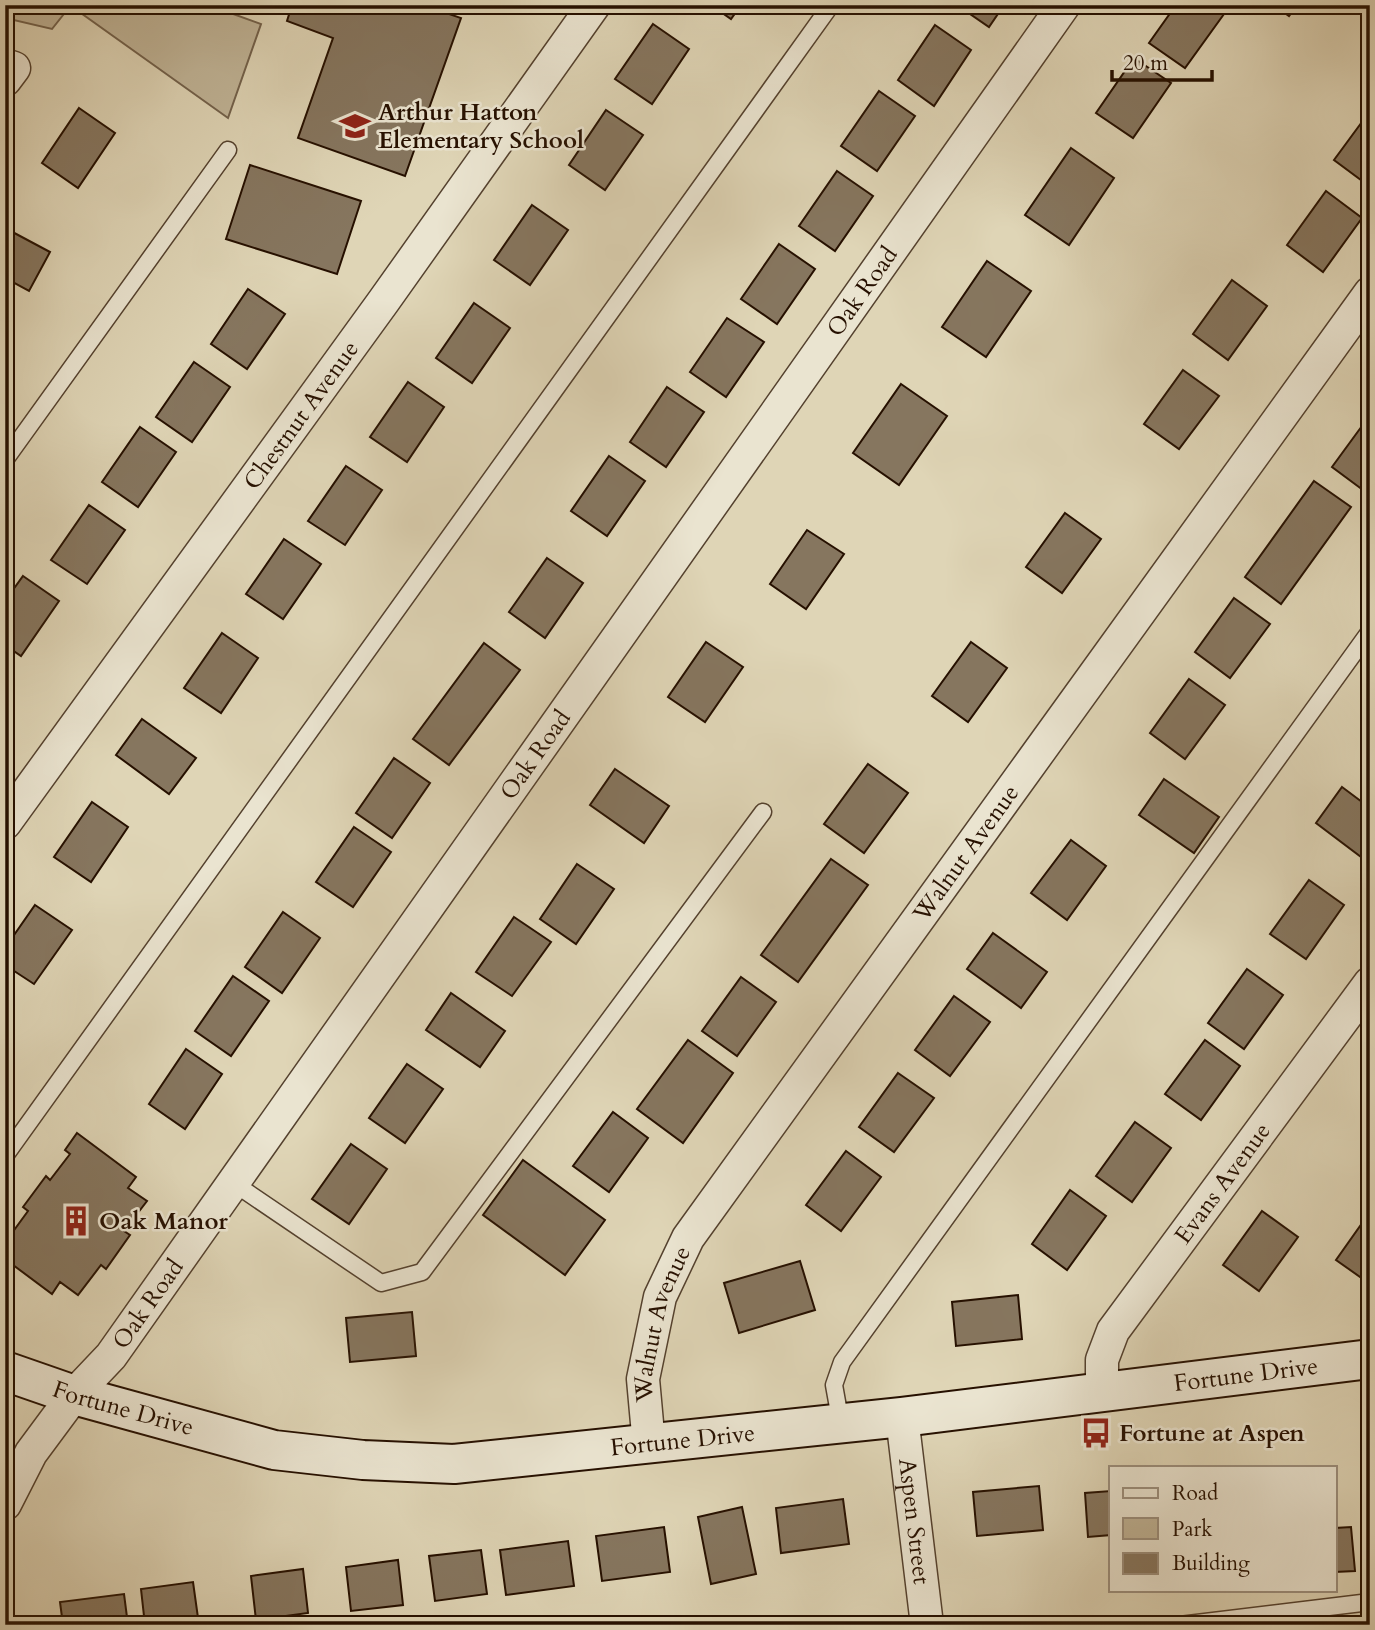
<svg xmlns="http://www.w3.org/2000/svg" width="1375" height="1630" viewBox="0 0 1375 1630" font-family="Cardo,serif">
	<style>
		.green { fill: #c0b497; stroke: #73624c; stroke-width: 2 }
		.building { fill: #86765f; stroke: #261000; stroke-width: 2 }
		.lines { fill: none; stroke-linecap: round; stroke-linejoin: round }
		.service-casing { stroke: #54412e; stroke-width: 19 }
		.minor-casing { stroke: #54412e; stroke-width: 35 }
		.secondary-casing { stroke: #261000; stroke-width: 42 }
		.service { stroke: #eae4d0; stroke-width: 16 }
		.minor { stroke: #eae4d0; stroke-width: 32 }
		.secondary { stroke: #eae4d0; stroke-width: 38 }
		.labels { text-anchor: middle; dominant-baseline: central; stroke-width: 5; stroke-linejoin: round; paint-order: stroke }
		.poi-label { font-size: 24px; font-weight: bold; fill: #261000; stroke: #eae4d0; text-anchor: start }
		.street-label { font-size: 24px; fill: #261000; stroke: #eae4d0 }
	</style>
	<rect width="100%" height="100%" fill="#dfd5b6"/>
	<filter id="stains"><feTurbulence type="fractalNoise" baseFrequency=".00286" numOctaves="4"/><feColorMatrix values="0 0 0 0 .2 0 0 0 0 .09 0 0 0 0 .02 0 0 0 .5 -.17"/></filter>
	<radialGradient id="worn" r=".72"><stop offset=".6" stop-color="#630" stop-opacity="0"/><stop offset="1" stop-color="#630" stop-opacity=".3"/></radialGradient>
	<g class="green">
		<polygon points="5,5 71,5 52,29 5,18"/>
		<polygon points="78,5 226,5 225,11 261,24 228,118 78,11"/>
	</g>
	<g class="building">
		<polygon points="292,5 423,5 461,18 405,176 298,138 333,38 287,21"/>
		<polygon points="711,5 741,5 731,19"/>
		<polygon points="957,5 1004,5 989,27"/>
		<polygon points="1176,5 1212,5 1224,14 1185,68 1149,43"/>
		<polygon points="1274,5 1297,5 1289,16"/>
		<polygon points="653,24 689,49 652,104 615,79"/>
		<polygon points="935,25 971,50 934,106 898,80"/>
		<polygon points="1134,58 1171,83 1133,138 1096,113"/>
		<polygon points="879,91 915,116 877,171 841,146"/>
		<polygon points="79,108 115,133 78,188 42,163"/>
		<polygon points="606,110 643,135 605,190 569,165"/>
		<polygon points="1370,111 1370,186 1369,186 1334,160"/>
		<polygon points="1071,148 1114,178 1069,245 1025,215"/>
		<polygon points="250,165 361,201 337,274 226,239"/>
		<polygon points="837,171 873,196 835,251 799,226"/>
		<polygon points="1326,191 1362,218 1323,272 1287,245"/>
		<polygon points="532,205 568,230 530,285 494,260"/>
		<polygon points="5,228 50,252 29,291 5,278"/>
		<polygon points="779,244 815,269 777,324 741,299"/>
		<polygon points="987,261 1031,291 986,357 942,327"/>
		<polygon points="1232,280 1267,306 1228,360 1193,334"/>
		<polygon points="248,289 285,314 247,369 211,344"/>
		<polygon points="474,303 510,328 472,383 436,358"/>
		<polygon points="727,318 764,342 726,397 690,372"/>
		<polygon points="194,362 230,387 192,442 156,417"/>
		<polygon points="1183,370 1219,396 1179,449 1144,424"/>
		<polygon points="408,382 444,407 407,462 370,437"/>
		<polygon points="901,384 947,416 899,485 853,453"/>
		<polygon points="667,387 704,412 666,467 630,442"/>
		<polygon points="1370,415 1370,490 1367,493 1332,467"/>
		<polygon points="140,427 176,452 138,507 102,482"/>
		<polygon points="609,456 645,481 607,536 571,511"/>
		<polygon points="346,466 382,490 345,545 308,521"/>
		<polygon points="1314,481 1351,507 1281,604 1245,577"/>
		<polygon points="89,505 125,530 87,584 51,560"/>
		<polygon points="1065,513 1101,539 1062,593 1026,567"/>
		<polygon points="807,530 844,554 806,609 770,584"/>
		<polygon points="284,539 321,564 283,619 246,594"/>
		<polygon points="547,558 583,583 545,638 509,612"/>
		<polygon points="23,576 59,601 21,656 5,645 5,601"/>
		<polygon points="1234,598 1270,624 1230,678 1195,652"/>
		<polygon points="222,633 258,658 221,713 184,688"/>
		<polygon points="706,642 743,667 705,722 668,697"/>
		<polygon points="971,642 1007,668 968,722 932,696"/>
		<polygon points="484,643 520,670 449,765 413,739"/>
		<polygon points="1189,679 1225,705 1185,759 1150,733"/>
		<polygon points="142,719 196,758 169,794 116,755"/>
		<polygon points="394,758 430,783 392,838 356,813"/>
		<polygon points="868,764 908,793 864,853 824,824"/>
		<polygon points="615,769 669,806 644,843 590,805"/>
		<polygon points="1164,779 1219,817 1194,853 1139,815"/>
		<polygon points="1342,787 1370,808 1369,863 1316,823"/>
		<polygon points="92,802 128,827 91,882 54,857"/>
		<polygon points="354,827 391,852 353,907 316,882"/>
		<polygon points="1071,840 1106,866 1067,920 1031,893"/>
		<polygon points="831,859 868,885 798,982 761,955"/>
		<polygon points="577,864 614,889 576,944 540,919"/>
		<polygon points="1309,880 1344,905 1306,959 1270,934"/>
		<polygon points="35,905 72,930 34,984 5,965 5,948"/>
		<polygon points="283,912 320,938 282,993 245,967"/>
		<polygon points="514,917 551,942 512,996 476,972"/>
		<polygon points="993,933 1047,972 1021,1008 967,969"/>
		<polygon points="1247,969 1283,995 1244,1049 1208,1023"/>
		<polygon points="233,976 269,1001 231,1056 195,1031"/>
		<polygon points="741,977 776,1002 737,1056 702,1031"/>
		<polygon points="451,993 505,1031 480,1067 426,1030"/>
		<polygon points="954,996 990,1022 950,1076 915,1050"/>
		<polygon points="688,1040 733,1073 683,1143 637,1109"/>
		<polygon points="1205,1040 1240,1066 1201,1120 1165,1094"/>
		<polygon points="186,1049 222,1074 185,1129 149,1104"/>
		<polygon points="407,1064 443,1089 405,1143 369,1118"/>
		<polygon points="898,1073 934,1098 894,1152 859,1127"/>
		<polygon points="613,1112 648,1138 609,1192 573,1166"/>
		<polygon points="1135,1122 1171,1148 1132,1202 1096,1176"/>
		<polygon points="77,1133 136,1177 128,1188 147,1201 124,1231 130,1235 106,1269 101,1265 78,1295 60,1282 52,1294 5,1259 5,1234 9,1237 28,1211 23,1207 46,1176 50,1180 70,1154 65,1150"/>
		<polygon points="351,1144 387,1169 349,1224 312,1199"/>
		<polygon points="846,1151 881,1177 841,1231 806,1205"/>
		<polygon points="523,1160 605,1220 565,1275 483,1215"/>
		<polygon points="1070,1190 1106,1216 1067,1270 1032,1244"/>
		<polygon points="1262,1211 1298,1237 1259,1291 1223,1265"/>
		<polygon points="1370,1212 1370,1284 1336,1260"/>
		<polygon points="800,1261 815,1310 739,1333 724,1283"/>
		<polygon points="1018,1295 1022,1339 956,1346 952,1302"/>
		<polygon points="412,1312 416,1356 350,1362 346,1318"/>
		<polygon points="1039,1486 1043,1530 977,1536 973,1492"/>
		<polygon points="1111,1491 1111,1535 1088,1537 1085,1493"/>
		<polygon points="843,1499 849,1544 781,1553 776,1508"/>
		<polygon points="742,1507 756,1574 711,1584 698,1517"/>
		<polygon points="664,1527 670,1572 602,1581 596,1536"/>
		<polygon points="1351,1527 1355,1571 1335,1572 1335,1528"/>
		<polygon points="568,1541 574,1586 506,1595 500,1550"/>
		<polygon points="481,1550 487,1594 435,1601 429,1556"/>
		<polygon points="398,1560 403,1605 351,1611 346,1567"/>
		<polygon points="303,1569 308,1613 256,1620 251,1576"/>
		<polygon points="193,1582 199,1625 145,1625 141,1589"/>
		<polygon points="124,1594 128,1625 63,1625 60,1602"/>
	</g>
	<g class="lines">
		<g class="service-casing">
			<g id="service">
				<polyline points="5,460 228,150"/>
				<polyline points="5,1156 831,5"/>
				<polyline points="232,1182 381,1283 422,1272 763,812"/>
				<polyline points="841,1424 834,1385 842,1362 1370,631"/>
				<polyline points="1180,1625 1370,1602"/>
			</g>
		</g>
		<g class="minor-casing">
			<g id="minor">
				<polyline points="5,65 14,68 5,80"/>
				<path id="s1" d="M5 823 383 302 594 5"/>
				<path id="s2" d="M1102 1393V1360L1113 1331 1370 983"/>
				<path id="s3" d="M902 1417 927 1625"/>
				<path id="s4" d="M649 1445 643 1379 660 1297 688 1238 1370 293"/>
				<path id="s5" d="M5 1504 31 1453 74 1395 111 1356 1064 5"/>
			</g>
		</g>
		<g class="secondary-casing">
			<g id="secondary">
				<path id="s6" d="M5 1371 74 1395 274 1450 363 1460 454 1464 902 1417 1370 1359"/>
			</g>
		</g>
		<use href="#service" class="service"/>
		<use href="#minor" class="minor"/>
		<use href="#secondary" class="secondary"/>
	</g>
	<defs>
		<g id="school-bare" transform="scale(2.415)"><path d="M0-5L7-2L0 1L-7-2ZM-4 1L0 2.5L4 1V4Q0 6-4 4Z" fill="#8f2418" stroke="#eae4d0" stroke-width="2.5" paint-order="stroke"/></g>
		<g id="building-bare" transform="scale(2.415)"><path d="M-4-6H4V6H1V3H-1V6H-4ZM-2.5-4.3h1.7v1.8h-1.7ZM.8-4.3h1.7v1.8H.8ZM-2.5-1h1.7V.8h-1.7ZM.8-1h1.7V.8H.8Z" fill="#8f2418" stroke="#eae4d0" stroke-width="2.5" paint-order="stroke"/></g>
		<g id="bus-bare" transform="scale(2.415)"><path d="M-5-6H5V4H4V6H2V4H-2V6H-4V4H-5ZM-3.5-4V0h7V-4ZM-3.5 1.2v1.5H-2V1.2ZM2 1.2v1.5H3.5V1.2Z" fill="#8f2418" stroke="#eae4d0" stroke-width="2.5" paint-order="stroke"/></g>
	</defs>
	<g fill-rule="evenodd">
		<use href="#school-bare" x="355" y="126"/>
		<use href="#building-bare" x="76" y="1221"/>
		<use href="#bus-bare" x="1096" y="1433"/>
	</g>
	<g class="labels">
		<g class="poi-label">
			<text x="378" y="112">Arthur Hatton<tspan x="378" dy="28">Elementary School</tspan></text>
			<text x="99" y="1221">Oak Manor</text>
			<text x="1119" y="1433">Fortune at Aspen</text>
		</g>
		<g class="street-label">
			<text stroke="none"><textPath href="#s5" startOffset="1486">Oak Road</textPath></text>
			<text stroke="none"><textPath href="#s1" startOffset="504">Chestnut Avenue</textPath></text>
			<text stroke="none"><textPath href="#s5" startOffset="919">Oak Road</textPath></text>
			<text stroke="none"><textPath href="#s4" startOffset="690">Walnut Avenue</textPath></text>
			<text stroke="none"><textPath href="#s2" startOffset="248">Evans Avenue</textPath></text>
			<text stroke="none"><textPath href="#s5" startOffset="247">Oak Road</textPath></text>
			<text stroke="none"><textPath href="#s4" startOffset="124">Walnut Avenue</textPath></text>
			<text stroke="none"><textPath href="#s6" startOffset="1258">Fortune Drive</textPath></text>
			<text stroke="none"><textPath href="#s6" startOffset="124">Fortune Drive</textPath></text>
			<text stroke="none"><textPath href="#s6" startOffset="691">Fortune Drive</textPath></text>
			<text stroke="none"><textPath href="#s3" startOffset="105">Aspen Street</textPath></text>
		</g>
	</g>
	<rect width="1375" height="1630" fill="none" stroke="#dfd5b6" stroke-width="28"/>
	<rect x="7" y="7" width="1361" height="1616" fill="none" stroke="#261000" stroke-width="3.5"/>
	<rect x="14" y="14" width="1347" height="1602" fill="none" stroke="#261000" stroke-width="2"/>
	<rect x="1109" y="1466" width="228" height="126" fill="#eae4d0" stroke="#9c8f7d" stroke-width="2"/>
	<rect x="1123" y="1488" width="35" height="10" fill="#eae4d0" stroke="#9c8f7d" stroke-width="2"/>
	<text x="1172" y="1500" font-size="21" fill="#261000">Road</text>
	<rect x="1123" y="1518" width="35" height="21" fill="#c0b497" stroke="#9c8f7d" stroke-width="2"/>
	<text x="1172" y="1536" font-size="21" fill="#261000">Park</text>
	<rect x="1123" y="1553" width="35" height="21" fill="#86765f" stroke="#9c8f7d" stroke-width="2"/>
	<text x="1172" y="1570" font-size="21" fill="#261000">Building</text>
	<path d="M1112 70v10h100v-10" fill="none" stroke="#261000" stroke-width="3.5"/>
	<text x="1123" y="70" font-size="21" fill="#261000" stroke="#eae4d0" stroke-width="5" paint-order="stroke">20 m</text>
	<rect width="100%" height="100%" filter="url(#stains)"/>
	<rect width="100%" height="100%" fill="url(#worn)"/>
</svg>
